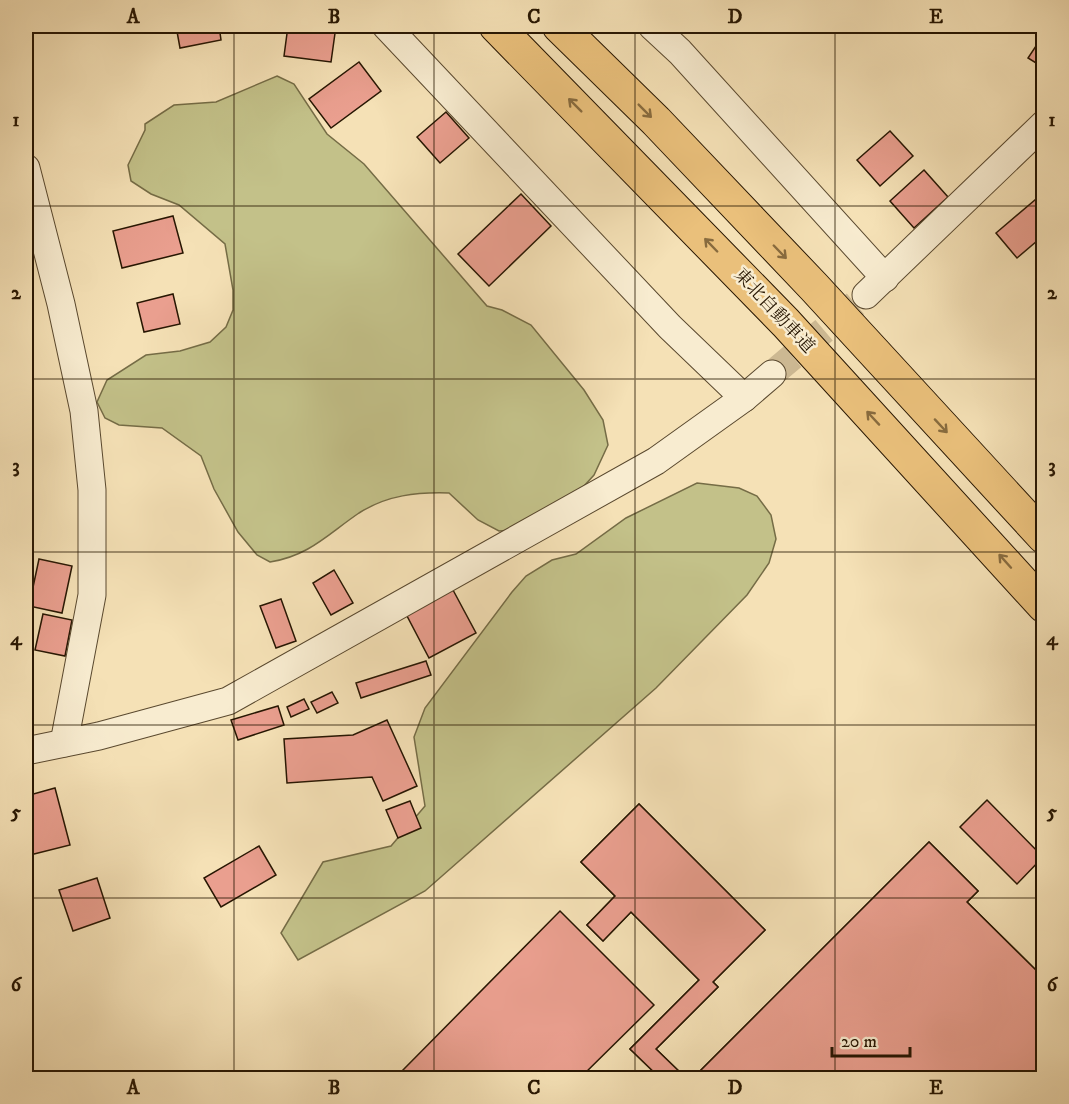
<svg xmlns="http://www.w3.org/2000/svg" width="1069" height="1104" viewBox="0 0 1069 1104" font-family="'IM FELL DW Pica','Noto Serif JP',serif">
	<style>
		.green { fill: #c3c189; stroke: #756c46; stroke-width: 1.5 }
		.building { fill: #ea9f8f; stroke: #271602; stroke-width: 1.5 }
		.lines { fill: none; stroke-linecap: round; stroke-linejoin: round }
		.minor-tunnel { stroke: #ccb892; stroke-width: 27; stroke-dasharray: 27 14; stroke-linecap: butt }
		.minor-casing { stroke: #5a492f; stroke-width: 29 }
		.motorway-casing { stroke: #271602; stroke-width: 35 }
		.minor { stroke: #f8ecd0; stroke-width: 27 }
		.motorway { stroke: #eac07b; stroke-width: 33 }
		.oneway { stroke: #886b3e }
		.grid { fill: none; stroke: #271602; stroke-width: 1.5; stroke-opacity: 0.55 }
		.labels { text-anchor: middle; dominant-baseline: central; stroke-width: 5; stroke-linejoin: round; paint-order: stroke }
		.street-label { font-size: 18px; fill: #271602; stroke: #f8ecd0 }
		.neatline { fill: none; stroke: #271602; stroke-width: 2 }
		.grid-label { font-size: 20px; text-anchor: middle; font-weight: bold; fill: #271602 }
	</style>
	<rect width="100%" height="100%" fill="#f5e1b6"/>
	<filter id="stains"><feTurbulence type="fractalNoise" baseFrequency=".00333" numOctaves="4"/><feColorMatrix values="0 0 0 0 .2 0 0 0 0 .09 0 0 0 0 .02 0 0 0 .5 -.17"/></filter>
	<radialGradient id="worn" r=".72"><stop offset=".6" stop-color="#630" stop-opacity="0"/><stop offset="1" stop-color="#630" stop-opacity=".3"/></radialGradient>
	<g class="green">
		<path d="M277 76 294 84 327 134 364 164 487 306 502 310 531 325 584 390 603 420 608 445 594 475 574 497 513 530 499 531 478 520 449 493C417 492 387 495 359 513 328 534 309 556 270 562L257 555 238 532 214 489 201 456 162 428 119 425 105 418 97 402 107 380 146 355 180 351 210 342 226 327 233 310V290L225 244 179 205 151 194 131 181 128 165 145 130V124L174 105 216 102Z"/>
		<polygon points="697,483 739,488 757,496 771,515 776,539 769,563 747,595 656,688 425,891 298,960 281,933 323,862 391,846 425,806 414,737 425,708 512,592 526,576 552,560 576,554 626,518"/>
	</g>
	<g class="building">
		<polygon points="176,26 219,26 221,40 180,48"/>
		<polygon points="288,26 336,26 331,62 284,56"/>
		<polygon points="1044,34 1044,68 1028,58"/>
		<polygon points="359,62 381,91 331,128 309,99"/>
		<polygon points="446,112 469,138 440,163 417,137"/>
		<polygon points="890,131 913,156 880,186 857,160"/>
		<polygon points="924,170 948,197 914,228 890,201"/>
		<polygon points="521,194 551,226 489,286 458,254"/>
		<polygon points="1042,194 1044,235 1017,258 996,233"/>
		<polygon points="173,216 183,253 122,268 113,231"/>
		<polygon points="173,294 180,324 144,332 137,303"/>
		<polygon points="39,559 72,566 62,613 29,606"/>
		<polygon points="334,570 353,603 331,615 313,583"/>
		<polygon points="453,590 476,633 429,658 406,614"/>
		<polygon points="281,599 296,641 276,648 260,606"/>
		<polygon points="43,614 72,620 65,656 35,650"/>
		<polygon points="426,661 431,675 361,698 356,683"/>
		<polygon points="332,692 338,703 317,713 311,702"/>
		<polygon points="304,699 309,709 291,717 287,707"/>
		<polygon points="278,706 284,725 238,740 231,720"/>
		<polygon points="387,720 417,786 383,801 372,777 287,783 284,739 353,735"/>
		<polygon points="55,788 70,845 26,856 26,796"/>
		<polygon points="987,800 1043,857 1017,884 960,827"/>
		<polygon points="410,801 421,828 398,838 386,810"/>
		<polygon points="639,804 765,930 713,982 718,987 656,1049 686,1078 660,1078 630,1049 699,980 631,912 603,941 587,925 615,896 581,862"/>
		<polygon points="639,804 765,930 713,982 718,987 656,1049 686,1078 660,1078 630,1049 699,980 631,912 603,941 587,925 615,896 581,862"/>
		<polygon points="929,842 978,891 967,902 1044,978 1044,1078 1018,1078 873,931 823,981 921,1078 797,1078 760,1042 724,1078 693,1078"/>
		<polygon points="929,842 978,891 967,902 1044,978 1044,1078 693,1078"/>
		<polygon points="259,846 276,875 221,907 204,878"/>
		<polygon points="97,878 110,918 73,931 59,890"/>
		<polygon points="560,911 654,1005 580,1078 412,1078 403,1070"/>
	</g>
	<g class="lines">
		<polyline class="minor-tunnel" points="772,374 866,295"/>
		<g class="minor-casing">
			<g id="minor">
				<polyline points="386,26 670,327 744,398"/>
				<polyline points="652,26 680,52 885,278"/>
				<polyline points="26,168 61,304 84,411 92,490 92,595 64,743"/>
				<polyline points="866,295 1044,124"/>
				<polyline points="26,751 99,736 228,701 656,461 744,398 772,374"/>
			</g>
		</g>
		<g class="motorway-casing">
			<g id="motorway">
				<polyline points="496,26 786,323 1044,606"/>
				<polyline points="559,26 656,121 814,287 1044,537"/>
			</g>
		</g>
		<use href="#minor" class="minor"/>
		<use href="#motorway" class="motorway"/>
	</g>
	<defs><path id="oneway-shaft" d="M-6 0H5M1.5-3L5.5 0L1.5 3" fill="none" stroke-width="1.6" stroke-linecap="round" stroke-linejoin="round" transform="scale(1.5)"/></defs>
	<g class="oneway">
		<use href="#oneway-shaft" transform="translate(575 105) rotate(-135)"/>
		<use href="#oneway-shaft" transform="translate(645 111) rotate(45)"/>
		<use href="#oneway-shaft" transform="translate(711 245) rotate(-134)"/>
		<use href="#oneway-shaft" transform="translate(780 252) rotate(46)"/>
		<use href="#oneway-shaft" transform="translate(873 418) rotate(-133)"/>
		<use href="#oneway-shaft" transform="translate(941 426) rotate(47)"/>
		<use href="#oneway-shaft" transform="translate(1005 561) rotate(-132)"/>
	</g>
	<path class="grid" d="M234 26V1078M434 26V1078M635 26V1078M835 26V1078M26 206H1044M26 379H1044M26 552H1044M26 725H1044M26 898H1044"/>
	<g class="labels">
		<g class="street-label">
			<text transform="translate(774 311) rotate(47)">東北自動車道</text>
		</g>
	</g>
	<rect width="1069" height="1104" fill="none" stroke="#f5e1b6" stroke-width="66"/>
	<path d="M832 1047v9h78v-9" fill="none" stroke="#271602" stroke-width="3"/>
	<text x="841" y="1047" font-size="18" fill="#271602" stroke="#f8ecd0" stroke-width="4.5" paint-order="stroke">20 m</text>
	<rect x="33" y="33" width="1003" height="1038" class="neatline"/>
	<g class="grid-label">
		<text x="133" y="23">A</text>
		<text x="334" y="23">B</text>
		<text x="534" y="23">C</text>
		<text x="735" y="23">D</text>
		<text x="936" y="23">E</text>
		<text x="16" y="126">1</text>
		<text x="1052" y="126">1</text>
		<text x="16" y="299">2</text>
		<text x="1052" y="299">2</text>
		<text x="16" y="472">3</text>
		<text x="1052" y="472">3</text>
		<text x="16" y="645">4</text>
		<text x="1052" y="645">4</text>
		<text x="16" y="818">5</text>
		<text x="1052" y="818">5</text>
		<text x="16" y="991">6</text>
		<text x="1052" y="991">6</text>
		<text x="133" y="1094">A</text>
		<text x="334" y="1094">B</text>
		<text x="534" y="1094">C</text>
		<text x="735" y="1094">D</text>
		<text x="936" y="1094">E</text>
	</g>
	<rect width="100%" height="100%" filter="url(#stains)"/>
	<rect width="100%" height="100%" fill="url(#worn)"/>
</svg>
